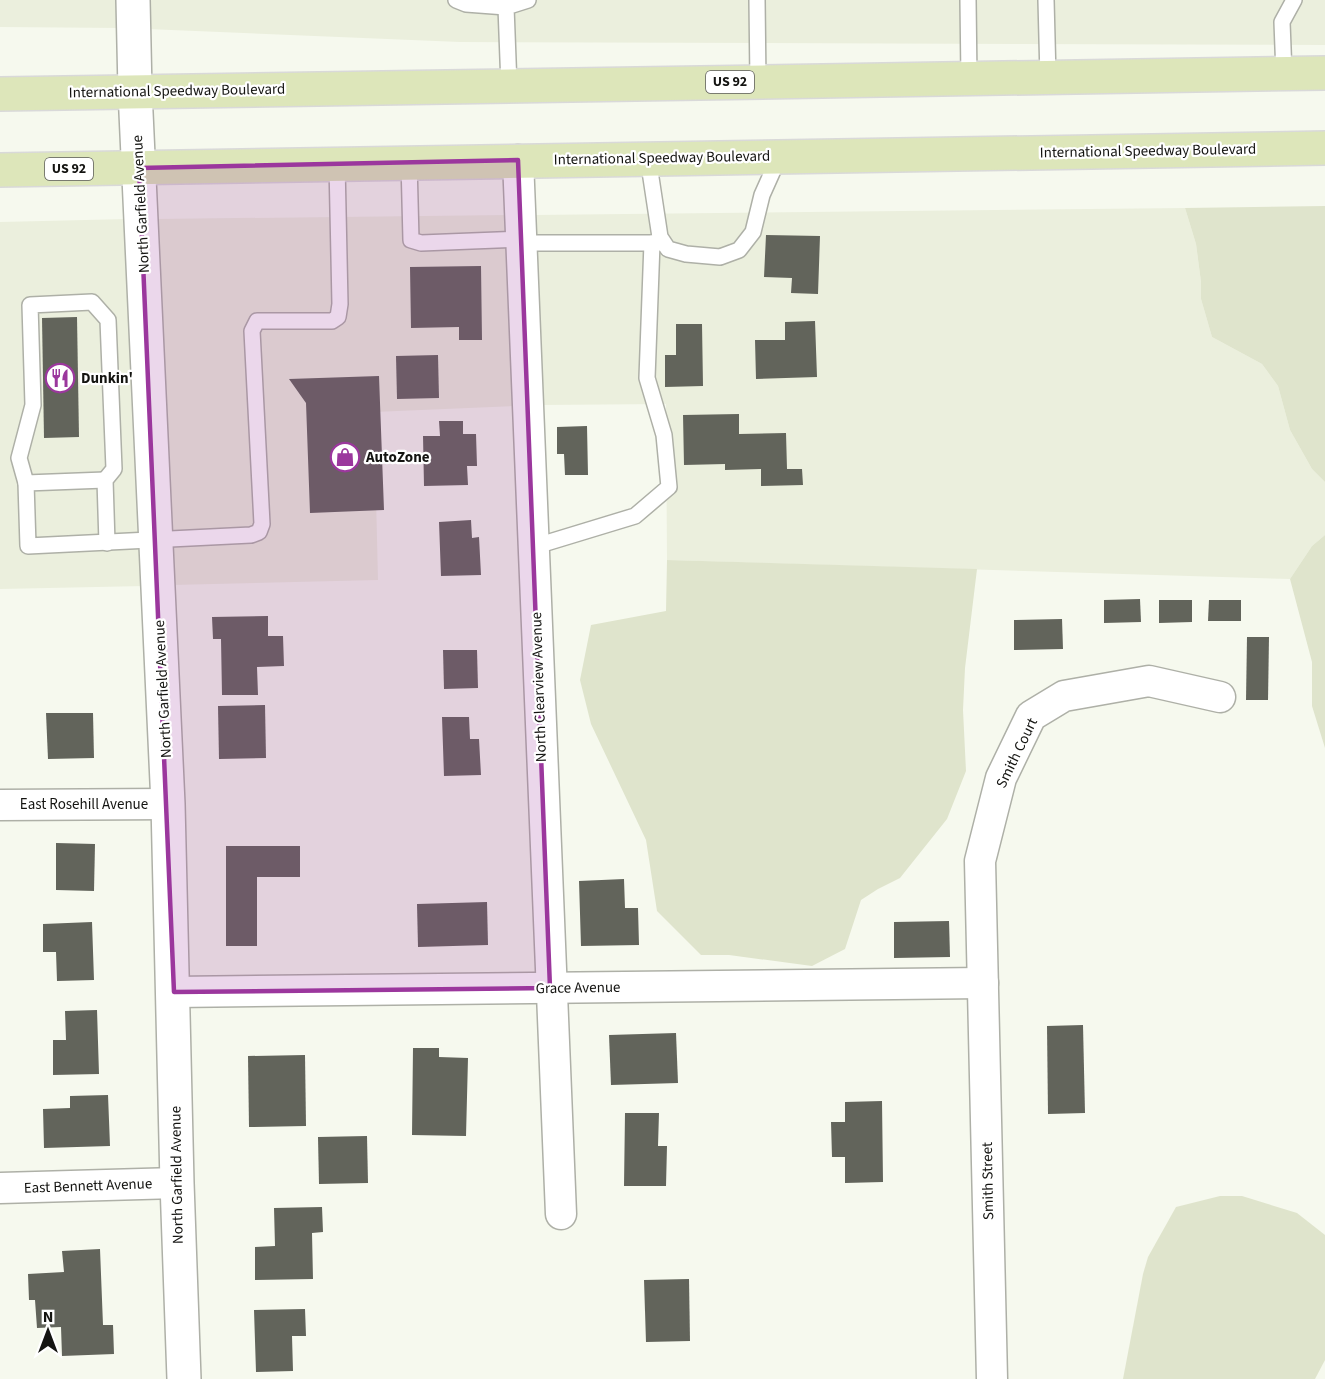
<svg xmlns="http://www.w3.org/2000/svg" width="1325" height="1379" viewBox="0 0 1325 1379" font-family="'Source Sans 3',sans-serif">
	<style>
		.built { fill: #ebefdd }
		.green { fill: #dfe4cc }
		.building { fill: #62645b }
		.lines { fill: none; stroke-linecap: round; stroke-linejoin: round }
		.lane-casing { stroke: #aeb0a7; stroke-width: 18 }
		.street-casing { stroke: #aeb0a7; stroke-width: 33 }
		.secondary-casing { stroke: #aeb0a7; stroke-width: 36 }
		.primary-casing { stroke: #d9d9d9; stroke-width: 36 }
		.lane { stroke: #fff; stroke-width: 15 }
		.street { stroke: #fff; stroke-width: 30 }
		.secondary { stroke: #fff; stroke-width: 33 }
		.primary { stroke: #dde6ba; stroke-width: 33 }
		.marked { fill: #9b379d; fill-opacity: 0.2; stroke: #9b379d; stroke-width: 4.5; stroke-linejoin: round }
		.labels { text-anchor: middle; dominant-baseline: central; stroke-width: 4.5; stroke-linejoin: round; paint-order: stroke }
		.shield { fill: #fff; stroke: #5a5a58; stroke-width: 1.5 }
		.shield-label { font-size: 14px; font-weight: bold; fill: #141411 }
		.street-label { font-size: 15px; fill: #141411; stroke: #fff }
		.poi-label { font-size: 15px; font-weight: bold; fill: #141411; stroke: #fff; text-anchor: start }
	</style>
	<rect width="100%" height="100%" fill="#f6f9ee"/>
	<g class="built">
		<polygon points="0,0 120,0 121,28 0,27"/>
		<polygon points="147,0 1325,0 1325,45 460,42 147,29"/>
		<polygon points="1185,208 1196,244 1201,282 1201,299 1212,337 1262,364 1278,386 1290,430 1312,469 1325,482 1325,535 1312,546 1290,579 667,560 666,404 541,405 534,215"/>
		<polygon points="507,215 515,406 374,412 378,580 172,585 155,219"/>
		<polygon points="128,219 145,586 0,589 0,222"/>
	</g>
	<g class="green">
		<polygon points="1325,206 1325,482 1312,469 1290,430 1278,386 1262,364 1212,337 1201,299 1201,282 1196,244 1185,208"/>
		<polygon points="1325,535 1325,748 1312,706 1312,662 1290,579 1312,546"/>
		<polygon points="667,560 977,569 965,668 963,710 966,771 947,819 900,878 878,889 861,900 845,949 812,966 729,955 701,955 657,911 646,840 591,724 580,680 591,625 666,611"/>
		<polygon points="1220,1196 1242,1196 1297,1213 1325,1235 1325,1360 1315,1379 1123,1379 1143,1274 1148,1257 1176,1207"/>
	</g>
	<g class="building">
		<polygon points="766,235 820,236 818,294 791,293 792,278 764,277"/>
		<polygon points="481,266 482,340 459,340 459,327 411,328 410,267"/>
		<polygon points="77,317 79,437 44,438 42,318"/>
		<polygon points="815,321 817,377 756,379 755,340 785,340 785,322"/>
		<polygon points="676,324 702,324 703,386 665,387 665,355 676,355"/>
		<polygon points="438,355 439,398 397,399 396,356"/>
		<polygon points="379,376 384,510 310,513 306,403 289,379"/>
		<polygon points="739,414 739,434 786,433 787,469 802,469 803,485 761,486 761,469 725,470 725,464 684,465 683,415"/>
		<polygon points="439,421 463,421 463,434 476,434 477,466 467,466 468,485 424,486 423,436 440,436"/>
		<polygon points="587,426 588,475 565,475 564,454 557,454 557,427"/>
		<polygon points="471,520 472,538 479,537 481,575 441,576 439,522"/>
		<polygon points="1140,599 1141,622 1104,623 1104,600"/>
		<polygon points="1159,600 1192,600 1192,622 1159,623"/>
		<polygon points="1209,600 1241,600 1241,621 1208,621"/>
		<polygon points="268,616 268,636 283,636 284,666 257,667 258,695 222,695 221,639 213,639 212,617"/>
		<polygon points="1062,619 1063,649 1014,650 1014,620"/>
		<polygon points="1247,637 1269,637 1268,700 1246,700"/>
		<polygon points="443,650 477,650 478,688 444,689"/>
		<polygon points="265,705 266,758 219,759 218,706"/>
		<polygon points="46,713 93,713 94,758 48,759"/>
		<polygon points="442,717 469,717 470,739 479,739 481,775 444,776"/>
		<polygon points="56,843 95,844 94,891 56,890"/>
		<polygon points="226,846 300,846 300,877 257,877 257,946 226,946"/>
		<polygon points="624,879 625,908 638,908 639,945 581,946 579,881"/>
		<polygon points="487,902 488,945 418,947 417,904"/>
		<polygon points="949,921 950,957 894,958 894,922"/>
		<polygon points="92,922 94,980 57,981 56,952 43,952 43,924"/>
		<polygon points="97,1010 99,1074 53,1075 53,1040 66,1040 65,1011"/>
		<polygon points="1083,1025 1085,1113 1048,1114 1047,1026"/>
		<polygon points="676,1033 678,1083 611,1085 609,1035"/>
		<polygon points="413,1048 439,1048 439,1057 468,1058 466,1136 412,1135"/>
		<polygon points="305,1055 306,1126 249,1127 248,1056"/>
		<polygon points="108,1095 110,1146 44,1148 43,1109 70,1108 70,1096"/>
		<polygon points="882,1101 883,1182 845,1183 845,1157 832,1157 831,1122 845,1122 845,1102"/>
		<polygon points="625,1113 659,1113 658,1146 667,1146 666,1186 624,1186"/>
		<polygon points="367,1136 368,1183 319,1184 318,1137"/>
		<polygon points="322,1207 323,1232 312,1233 313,1279 255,1280 255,1247 275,1246 274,1208"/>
		<polygon points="100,1249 103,1325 113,1325 114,1354 62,1356 61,1327 37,1328 35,1300 29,1300 28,1274 64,1272 62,1251"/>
		<polygon points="689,1279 690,1341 646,1342 644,1280"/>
		<polygon points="305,1309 306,1336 292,1336 293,1371 256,1372 254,1310"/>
	</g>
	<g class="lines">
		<g class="lane-casing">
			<g id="lane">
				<polyline points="456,0 466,4 506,7"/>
				<polyline points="757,0 758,82"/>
				<polyline points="968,0 969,78"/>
				<polyline points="1046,0 1048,77"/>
				<polyline points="1284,74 1282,22 1294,0"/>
				<polyline points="509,86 506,7 528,0"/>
				<polyline points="648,158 660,237 668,249 686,254 720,257 739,250 753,232 762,195 779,157"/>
				<polyline points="409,162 411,240 421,243 521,239"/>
				<polyline points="522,243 660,243"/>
				<polyline points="105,480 26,483 28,546 251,535 259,532 262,524 252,331 257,321 332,321 338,317 340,304 337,164"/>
				<polyline points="26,483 19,458 33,405 30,305 92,302 108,320 114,469 105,480 107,543"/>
				<polyline points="533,547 635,516 669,487 664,435 647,378 652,243"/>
			</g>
		</g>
		<g class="street-casing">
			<g id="street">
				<polyline points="518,160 561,1214"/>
				<polyline points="0,805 168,804"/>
				<polyline points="174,992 983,983"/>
				<polyline points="0,1188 177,1183"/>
				<polyline points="992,1379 980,861 1001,778 1031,716 1064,696 1149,681 1220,697"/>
			</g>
		</g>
		<g class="secondary-casing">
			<polyline id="secondary" points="133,0 135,91 168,804 177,1183 184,1379"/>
		</g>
		<g class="primary-casing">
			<g id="primary">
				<polyline points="0,94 1325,73"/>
				<polyline points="0,170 1325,148"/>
			</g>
		</g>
		<use href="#lane" class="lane"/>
		<use href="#street" class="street"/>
		<use href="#secondary" class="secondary"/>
		<use href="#primary" class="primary"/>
	</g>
	<path class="marked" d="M518 160 550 988 174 992 139 168Z"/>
	<defs>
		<g id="restaurant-ring" transform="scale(1.5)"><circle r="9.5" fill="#fff" stroke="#9b379d" stroke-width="1.5"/><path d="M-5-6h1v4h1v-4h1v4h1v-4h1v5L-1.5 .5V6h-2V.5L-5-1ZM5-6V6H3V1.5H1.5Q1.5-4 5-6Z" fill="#9b379d"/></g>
		<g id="shop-ring" transform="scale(1.5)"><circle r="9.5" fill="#fff" stroke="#9b379d" stroke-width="1.5"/><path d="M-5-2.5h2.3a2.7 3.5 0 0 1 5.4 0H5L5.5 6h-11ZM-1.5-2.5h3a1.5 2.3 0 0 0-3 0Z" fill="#9b379d"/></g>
	</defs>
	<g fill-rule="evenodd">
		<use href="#restaurant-ring" x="60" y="378"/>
		<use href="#shop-ring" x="345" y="457"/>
	</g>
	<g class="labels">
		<g class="shield">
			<rect x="706" y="71" width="48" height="22" rx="4.5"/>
			<rect x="45" y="158" width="48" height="22" rx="4.5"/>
		</g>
		<g class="shield-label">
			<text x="730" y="82">US 92</text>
			<text x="69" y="169">US 92</text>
		</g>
		<g class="street-label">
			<text transform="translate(177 91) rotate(-1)">International Speedway Boulevard</text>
			<text transform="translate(1148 151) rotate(-1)">International Speedway Boulevard</text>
			<text transform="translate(662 158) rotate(-1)">International Speedway Boulevard</text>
			<text transform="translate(141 204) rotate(-93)">North Garfield Avenue</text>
			<text transform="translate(539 687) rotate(-92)">North Clearview Avenue</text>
			<text transform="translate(163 689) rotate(-93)">North Garfield Avenue</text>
			<text transform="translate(1017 753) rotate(-64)">Smith Court</text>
			<text x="84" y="804">East Rosehill Avenue</text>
			<text transform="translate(578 988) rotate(-1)">Grace Avenue</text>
			<text transform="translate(177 1175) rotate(-91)">North Garfield Avenue</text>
			<text transform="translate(988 1181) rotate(-91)">Smith Street</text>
			<text transform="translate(88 1186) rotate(-2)">East Bennett Avenue</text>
		</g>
		<g class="poi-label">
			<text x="81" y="378">Dunkin'</text>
			<text x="366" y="457">AutoZone</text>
		</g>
	</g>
	<g transform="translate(48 1331)" stroke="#ffffff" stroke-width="4.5" paint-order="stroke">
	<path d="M0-4.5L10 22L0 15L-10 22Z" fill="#141411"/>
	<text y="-9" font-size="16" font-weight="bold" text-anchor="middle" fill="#141411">N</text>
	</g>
</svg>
